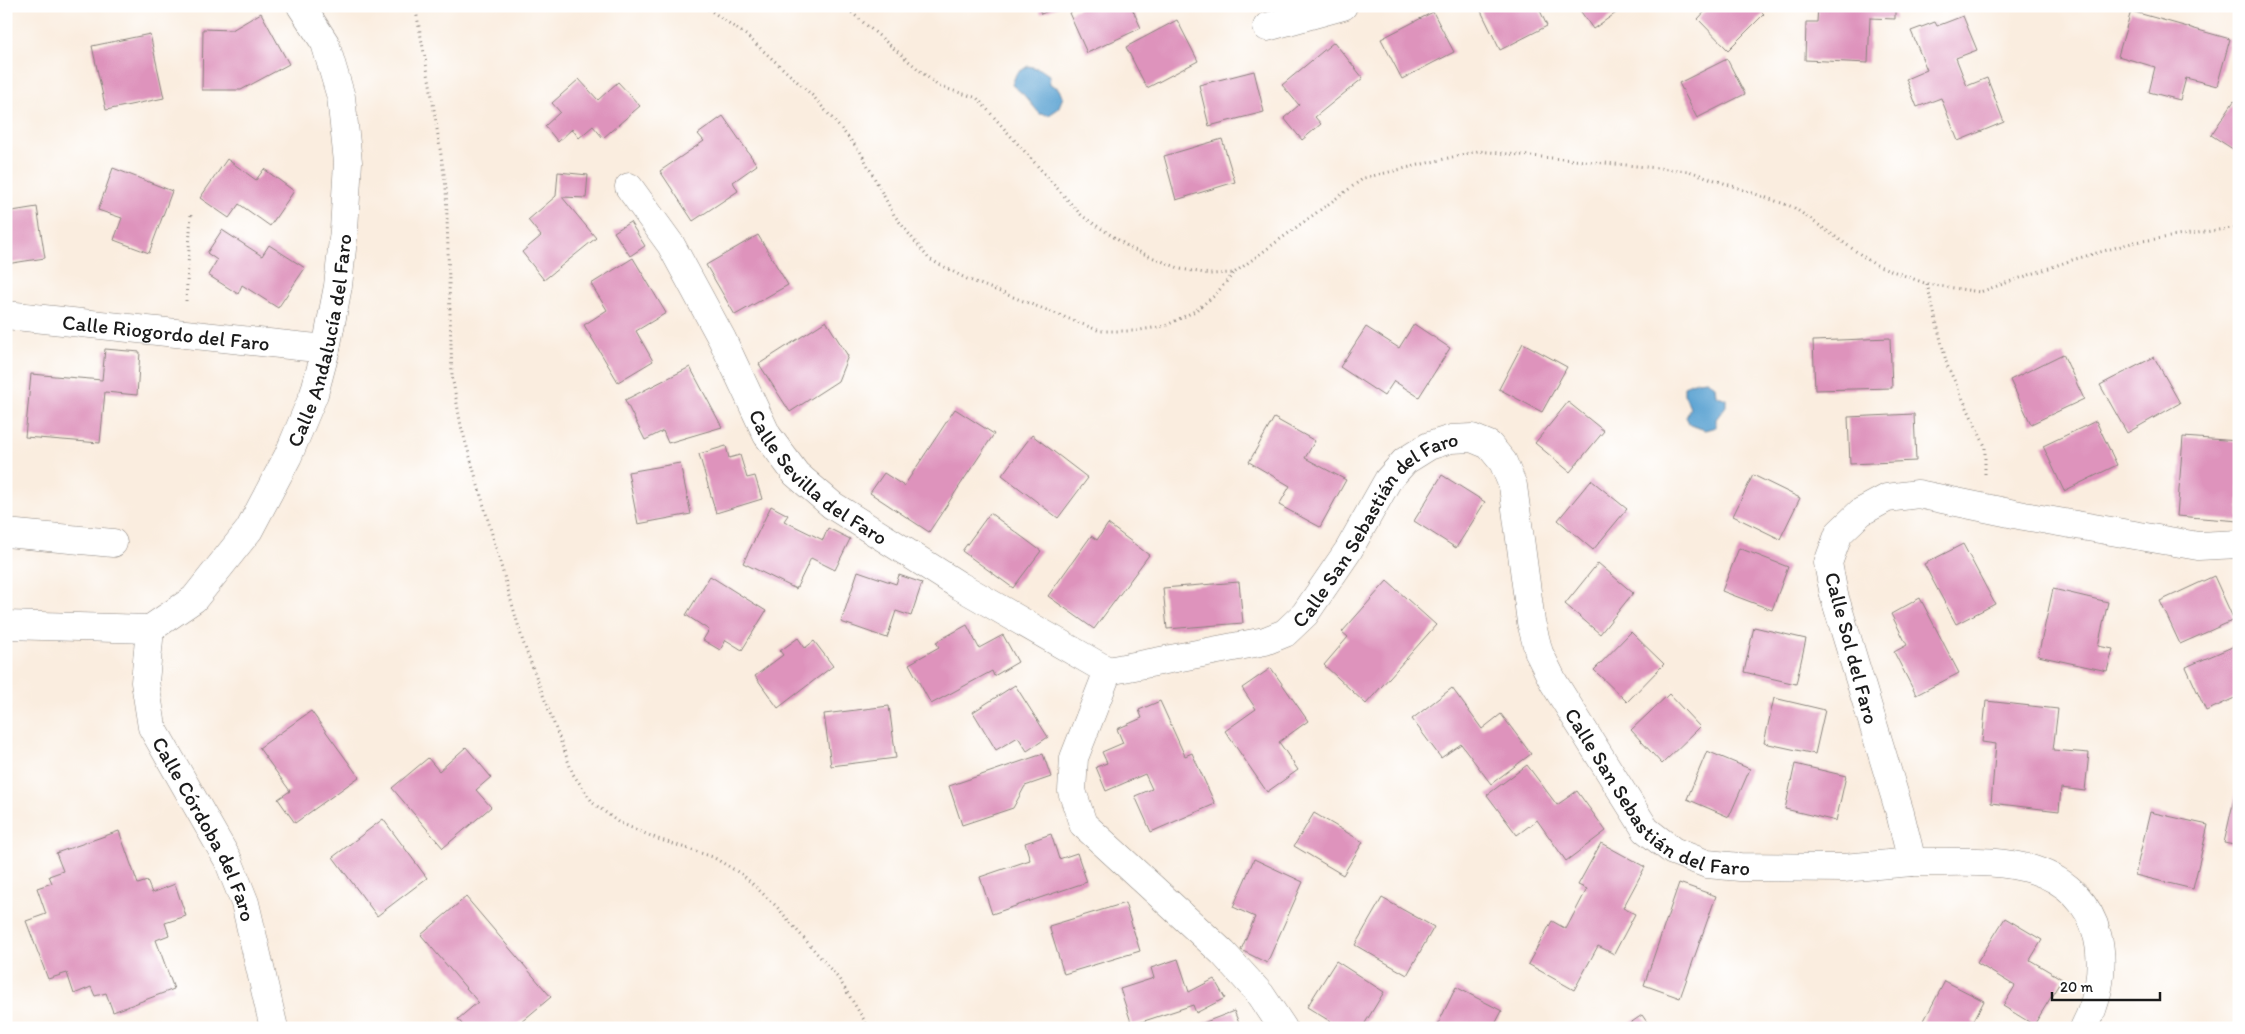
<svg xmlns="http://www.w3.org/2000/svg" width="2245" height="1034" viewBox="0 0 2245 1034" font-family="Itim,sans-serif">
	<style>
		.water { fill: #5ca3d2; stroke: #3c6077 }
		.building { fill: #de93bc }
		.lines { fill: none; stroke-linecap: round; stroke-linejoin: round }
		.street-casing { stroke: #8b847e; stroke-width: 29 }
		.path { stroke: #8b847e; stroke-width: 3; stroke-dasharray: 1 4; stroke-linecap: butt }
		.street { stroke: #fff; stroke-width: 28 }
		.labels { text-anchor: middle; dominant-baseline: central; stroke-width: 4; stroke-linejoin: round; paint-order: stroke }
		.street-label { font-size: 21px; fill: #1c1c1c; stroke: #fff }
	</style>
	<rect width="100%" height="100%" fill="#fff"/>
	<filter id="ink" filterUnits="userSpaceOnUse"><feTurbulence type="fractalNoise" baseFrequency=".02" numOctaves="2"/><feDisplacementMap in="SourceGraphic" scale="10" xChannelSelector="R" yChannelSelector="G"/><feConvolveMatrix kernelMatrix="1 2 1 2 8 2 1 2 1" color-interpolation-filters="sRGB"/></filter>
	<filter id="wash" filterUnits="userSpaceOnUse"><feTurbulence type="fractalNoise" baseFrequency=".0096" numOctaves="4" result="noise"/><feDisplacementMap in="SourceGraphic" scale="20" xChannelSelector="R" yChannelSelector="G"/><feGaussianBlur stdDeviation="1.12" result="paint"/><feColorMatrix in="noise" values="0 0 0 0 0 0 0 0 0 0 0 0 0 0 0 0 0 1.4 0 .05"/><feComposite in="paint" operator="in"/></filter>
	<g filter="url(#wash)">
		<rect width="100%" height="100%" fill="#faeddf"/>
		<g class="water">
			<polygon points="1028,66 1040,69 1049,75 1050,84 1058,88 1063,97 1058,109 1049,115 1040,114 1023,94 1012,85 1016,74"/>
			<polygon points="1707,380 1715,386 1716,395 1726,399 1726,406 1716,419 1716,427 1705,430 1690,425 1686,417 1690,407 1684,394 1684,386 1696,381"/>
		</g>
		<g id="blocks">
			<g class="building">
				<polygon points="1038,6 1060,6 1041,14"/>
				<polygon points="1084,6 1131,6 1141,28 1087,53 1069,13"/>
				<polygon points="1490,6 1538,6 1547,26 1500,50 1481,11"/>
				<polygon points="1577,6 1626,6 1593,29"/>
				<polygon points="1710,6 1756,6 1764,14 1728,50 1698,19"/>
				<polygon points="1818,6 1895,6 1895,19 1870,18 1868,63 1805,60 1806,22 1817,22"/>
				<polygon points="2131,11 2230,39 2217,86 2186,78 2180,100 2149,92 2155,67 2118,56"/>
				<polygon points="1433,12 1454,52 1402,79 1381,39"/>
				<polygon points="261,13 289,64 241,90 202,90 203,29 232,30"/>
				<polygon points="1963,16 1977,50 1956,58 1967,86 1987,78 2004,122 1958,141 1941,98 1917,107 1906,79 1927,70 1911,31 1935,22 1937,26"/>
				<polygon points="1177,20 1198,61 1147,88 1126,47"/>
				<polygon points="150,34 164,98 106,110 92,46"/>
				<polygon points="1334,42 1363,78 1315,117 1321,124 1302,140 1284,118 1299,105 1282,85"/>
				<polygon points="1727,59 1745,94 1697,118 1679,83"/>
				<polygon points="1254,71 1264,112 1209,126 1199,85"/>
				<polygon points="579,79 598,100 618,82 640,106 603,138 593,126 579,138 572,129 558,142 545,126 560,112 552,103"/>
				<polygon points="2234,101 2239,104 2239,153 2211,135"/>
				<polygon points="723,116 757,165 733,182 738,191 693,221 660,171 704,141 698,134"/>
				<polygon points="1222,139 1235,182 1176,200 1164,156"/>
				<polygon points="227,159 256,180 264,169 294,191 270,226 239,204 229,218 200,198"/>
				<polygon points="113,168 172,191 149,253 114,240 122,218 98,210"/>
				<polygon points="558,172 588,175 586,198 562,197 596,238 544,280 522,252 541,236 528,220 556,196"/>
				<polygon points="37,207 45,258 6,264 6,212"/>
				<polygon points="630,222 645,246 630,256 614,232"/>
				<polygon points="222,230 262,256 269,245 305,268 278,308 242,285 238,294 208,275 217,260 207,253"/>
				<polygon points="758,235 788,285 735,315 706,265"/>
				<polygon points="633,258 666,313 636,331 653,361 618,382 584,325 607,310 591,284"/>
				<polygon points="826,321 848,356 838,381 790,412 759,364"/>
				<polygon points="1414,324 1450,348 1419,397 1394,381 1384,396 1340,367 1366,327 1399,348"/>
				<polygon points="1890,338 1892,388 1815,390 1813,341"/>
				<polygon points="1523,343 1567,367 1542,412 1499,389"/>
				<polygon points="105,349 140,352 137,395 105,392 100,443 25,437 31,374 102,380"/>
				<polygon points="2063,354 2084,399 2031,424 2010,380"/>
				<polygon points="2154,357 2180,403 2127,433 2100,385"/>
				<polygon points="690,367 722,427 668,443 663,431 645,440 625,400"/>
				<polygon points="1568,402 1604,431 1570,472 1535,443"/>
				<polygon points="955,409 994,434 929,532 870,493 884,473 904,486"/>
				<polygon points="1914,414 1916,461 1850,464 1848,417"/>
				<polygon points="1274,418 1315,441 1305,458 1346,480 1320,527 1279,505 1290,486 1249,462"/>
				<polygon points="2096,421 2117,465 2064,491 2043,446"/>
				<polygon points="1032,435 1088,478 1058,518 1002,475"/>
				<polygon points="2183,437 2239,441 2239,521 2177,516"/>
				<polygon points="726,446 729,458 740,455 747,478 755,476 762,499 716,513 699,454"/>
				<polygon points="680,463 691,514 638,524 628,472"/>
				<polygon points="1442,475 1485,502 1456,548 1414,521"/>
				<polygon points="1753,475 1800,498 1780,539 1733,516"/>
				<polygon points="1591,480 1627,509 1593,550 1558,520"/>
				<polygon points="771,506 788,515 784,521 823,540 828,528 850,539 835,570 811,558 796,589 743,563"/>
				<polygon points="990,513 1041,551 1013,588 962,551"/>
				<polygon points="1108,524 1149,555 1094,629 1048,596 1091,536 1097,540"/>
				<polygon points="1963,544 1995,604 1956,624 1924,564"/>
				<polygon points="1739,548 1788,567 1772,610 1722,591"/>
				<polygon points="1598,563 1633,593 1600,634 1565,604"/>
				<polygon points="858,571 896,584 899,575 922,583 911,616 896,611 887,638 841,622"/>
				<polygon points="710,576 766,611 742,650 726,640 720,650 703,640 709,630 686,615"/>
				<polygon points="2214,576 2234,620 2180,644 2160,601"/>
				<polygon points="1387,581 1436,625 1366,704 1324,665 1348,637 1342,632"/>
				<polygon points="1239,582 1243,623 1167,629 1163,588"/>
				<polygon points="2053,589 2108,602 2098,646 2113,649 2107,671 2038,656"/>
				<polygon points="1920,598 1959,673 1916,695 1894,652 1907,645 1891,614"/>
				<polygon points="967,625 979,648 1003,635 1018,662 994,676 992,671 931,704 909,664 939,647 936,642"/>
				<polygon points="1754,627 1806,639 1796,684 1744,672"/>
				<polygon points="1631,632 1664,664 1627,702 1594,670"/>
				<polygon points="798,638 805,648 814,641 833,666 778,708 755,676 783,655 780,651"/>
				<polygon points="2239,644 2239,696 2206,711 2186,667"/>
				<polygon points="1271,668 1308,721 1279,742 1298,770 1267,792 1225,731 1256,709 1242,688"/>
				<polygon points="1015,685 1048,737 1027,751 1018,737 996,750 973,712"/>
				<polygon points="1452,688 1482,729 1501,714 1531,754 1491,784 1461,744 1441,758 1412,719"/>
				<polygon points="1669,694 1700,727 1662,764 1631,730"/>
				<polygon points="1774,698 1825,710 1815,754 1764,743"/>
				<polygon points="1160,701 1185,756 1192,753 1215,804 1151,832 1135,796 1152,789 1145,774 1106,791 1096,767 1107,763 1102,752 1123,743 1117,729 1142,718 1139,710"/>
				<polygon points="1986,701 2058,709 2053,750 2089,753 2085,791 2061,788 2059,811 1991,803 1996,744 1982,742"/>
				<polygon points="889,706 896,758 831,766 824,714"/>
				<polygon points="311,711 359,777 295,823 278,799 290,791 259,748"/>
				<polygon points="466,747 491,777 476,790 491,807 443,848 392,788 428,758 439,771"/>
				<polygon points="1707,751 1750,769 1729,817 1687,799"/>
				<polygon points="1043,754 1051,777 1025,786 1013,808 962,825 949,786"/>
				<polygon points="1795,764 1846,776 1836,821 1785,809"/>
				<polygon points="1527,765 1557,805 1577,791 1606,831 1566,861 1537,820 1517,835 1487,795"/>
				<polygon points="2236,790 2239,791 2239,846 2224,843"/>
				<polygon points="2150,812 2208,825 2193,889 2135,875"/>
				<polygon points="1314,813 1363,842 1343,875 1294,846"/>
				<polygon points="383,819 427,878 377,916 333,857"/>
				<polygon points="119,831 138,884 147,881 152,893 175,884 186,916 165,923 169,935 156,940 174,989 113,1012 106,993 95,996 91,987 74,994 67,973 48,979 26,921 46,914 37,888 52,883 49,876 63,871 56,853"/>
				<polygon points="1051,834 1059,859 1077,853 1087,882 992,914 980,877 1030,860 1025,843"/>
				<polygon points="1601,843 1645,867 1623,908 1635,914 1614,954 1598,946 1574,990 1528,964 1552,921 1566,929 1587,889 1578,885"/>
				<polygon points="1254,859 1303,882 1267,963 1241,950 1255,917 1233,907"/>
				<polygon points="1679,883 1716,896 1680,998 1644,985"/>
				<polygon points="466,897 551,997 514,1028 465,1028 458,1019 478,1002 421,935"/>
				<polygon points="1382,898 1434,927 1407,975 1355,945"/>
				<polygon points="1125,903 1140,951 1064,974 1049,926"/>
				<polygon points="2005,918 2042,940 2030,960 2062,979 2034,1025 2003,1006 2015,986 1977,963"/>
				<polygon points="1178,959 1189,992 1214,979 1225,998 1196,1013 1193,1005 1132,1025 1120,989 1154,978 1151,968"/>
				<polygon points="1336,961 1384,992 1362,1028 1341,1028 1307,1007"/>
				<polygon points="1945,981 1984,1001 1973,1022 1984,1028 1920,1028"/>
				<polygon points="1456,987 1502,1011 1493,1028 1436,1028"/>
				<polygon points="1234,1011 1241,1028 1205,1028 1203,1023"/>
				<polygon points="1642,1015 1651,1028 1623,1028"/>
			</g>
		</g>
	</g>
	<g filter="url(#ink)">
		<use href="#blocks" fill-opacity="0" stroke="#8b847e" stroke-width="1"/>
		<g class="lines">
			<g class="street-casing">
				<g id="street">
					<polyline points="1267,27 1343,6"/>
					<path id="s1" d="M629 187 671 245 722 339 767 435 796 474 832 505 960 586 1108 671"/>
					<path id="s2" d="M6 315 326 349"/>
					<polyline points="6,533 113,543"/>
					<polyline points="6,625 150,629"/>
					<path id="s3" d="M150 629 194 599 249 530 288 456 314 394 326 349 338 286 344 230 348 162 341 97 325 43 301 6"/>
					<path id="s4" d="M150 629 145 682 152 727 228 860 245 903 274 1028"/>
					<path id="s5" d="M1283 1028 1261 995 1223 953 1083 824 1072 791 1074 758 1108 671 1265 641 1285 633 1305 614 1348 551 1388 480 1405 461 1429 446 1451 439 1472 438 1489 445 1503 462 1513 486 1531 622 1539 653 1554 683 1646 830 1673 851 1707 864 1740 867 1843 868 1912 862"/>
					<path d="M2084 1028C2115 968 2105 893 2034 870 1997 858 1952 863 1912 862L1900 813 1834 595 1828 563 1839 533 1861 512 1887 498 1918 494 2024 516 2198 546 2239 544"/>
				</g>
			</g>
			<g class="path">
				<polyline points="415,6 430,84 446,187 452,376 461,426 523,642 573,774 593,803 618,822 658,839 713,857 743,875 777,907 839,979 869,1028"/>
				<polyline points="704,6 746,35 813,96 860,151 894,215 929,259 967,279 1100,331 1134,331 1165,326 1195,311 1214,296 1234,273"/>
				<polyline points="844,6 938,86 977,98 1082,216 1132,249 1181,269 1210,274 1234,273 1364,178 1478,151 1689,171 1793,207 1874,264 1927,284 1980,292 2072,260 2135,242 2239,227"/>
				<polyline points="1927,284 1947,365 1985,446 1985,475"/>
				<polyline points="186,301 191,214"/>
			</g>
			<use href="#street" class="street"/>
		</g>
	</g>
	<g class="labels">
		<g class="street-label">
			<text stroke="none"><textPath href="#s2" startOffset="161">Calle Riogordo del Faro</textPath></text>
			<text stroke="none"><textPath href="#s3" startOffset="346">Calle Andalucía del Faro</textPath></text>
			<text stroke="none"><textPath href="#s1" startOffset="351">Calle Sevilla del Faro</textPath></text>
			<text stroke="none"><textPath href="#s5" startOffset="771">Calle San Sebastián del Faro</textPath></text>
			<text transform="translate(1852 648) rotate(75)">Calle Sol del Faro</text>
			<text stroke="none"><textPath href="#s5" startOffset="1341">Calle San Sebastián del Faro</textPath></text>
			<text stroke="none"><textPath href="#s4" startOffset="214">Calle Córdoba del Faro</textPath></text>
		</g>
	</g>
	<rect width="2245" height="1034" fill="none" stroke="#fff" stroke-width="25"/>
	<path d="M2052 992v8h108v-8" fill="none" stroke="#1c1c1c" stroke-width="2.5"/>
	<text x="2060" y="992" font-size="15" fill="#1c1c1c" stroke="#ffffff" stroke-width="4" paint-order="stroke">20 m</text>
</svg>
